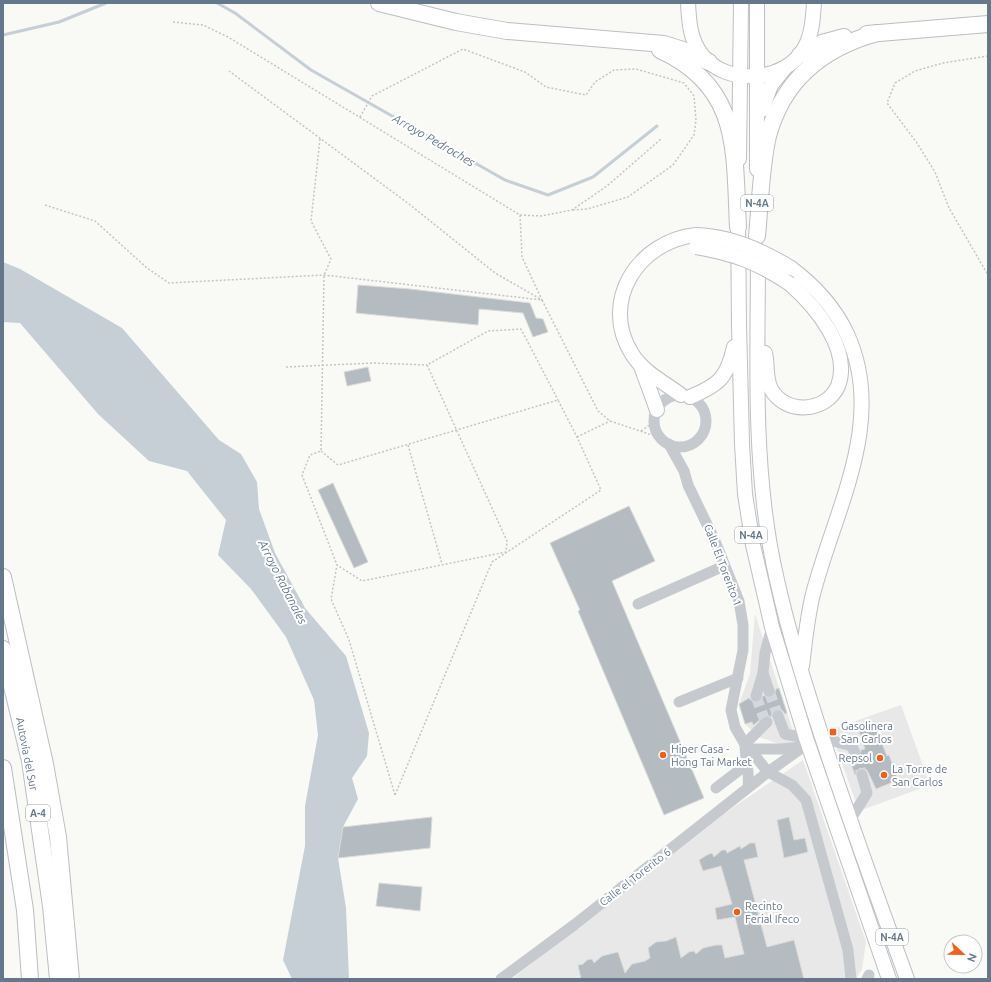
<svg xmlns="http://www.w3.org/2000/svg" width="991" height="982" viewBox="0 0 991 982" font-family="Ubuntu,sans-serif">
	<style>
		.built { fill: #e7e8e7 }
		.water { fill: #c5cfd5 }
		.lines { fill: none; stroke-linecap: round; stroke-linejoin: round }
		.stream { stroke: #c5cfd5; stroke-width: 3 }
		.building { fill: #b4bbc1; stroke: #dbdbd8 }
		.minor-tunnel { stroke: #d4d8db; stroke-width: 11; stroke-dasharray: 11 5.5; stroke-linecap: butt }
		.major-casing { stroke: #bcc0c4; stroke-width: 16 }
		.highway-casing { stroke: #bbbec2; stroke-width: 18 }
		.path { stroke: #c2c4c7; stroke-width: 1.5; stroke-dasharray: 2 2; stroke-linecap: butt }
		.minor { stroke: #c6cacf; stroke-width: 11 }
		.major { stroke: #fff; stroke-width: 14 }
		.highway { stroke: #fff; stroke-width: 16 }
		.major-bridge-casing { stroke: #bcc0c4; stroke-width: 16; stroke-linecap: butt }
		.major-bridge { stroke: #fff; stroke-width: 14 }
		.poi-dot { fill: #f55f1b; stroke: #fff; stroke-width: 1.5 }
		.labels { text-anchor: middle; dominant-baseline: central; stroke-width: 4; stroke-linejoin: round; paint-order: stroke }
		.shield { fill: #fff; stroke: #93a0ad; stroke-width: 1 }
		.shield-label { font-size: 10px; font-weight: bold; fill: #65778a }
		.street-label { font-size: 11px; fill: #65778a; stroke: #fff }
		.poi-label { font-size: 11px; fill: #65778a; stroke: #fff; text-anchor: start }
		.water-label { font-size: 12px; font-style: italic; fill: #617885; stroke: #fff }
	</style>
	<rect width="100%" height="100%" fill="#f9f9f6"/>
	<g class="built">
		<polygon points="755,614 797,743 782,745 759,737 745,724 739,704 750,674"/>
		<polygon points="901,705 930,785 859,811 830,730"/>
		<polygon points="803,760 866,942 862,969 856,979 512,979 716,819"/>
	</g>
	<polygon class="water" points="3,262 20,269 122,328 219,440 241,454 257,482 259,509 275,553 305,608 346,656 369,733 367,756 352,778 358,799 343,827 338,858 346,908 349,979 292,979 283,960 305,846 305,806 318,735 314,700 286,637 251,589 218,555 226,520 187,471 149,461 98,414 20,323 3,322"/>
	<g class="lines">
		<g class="stream">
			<polyline points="217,3 235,13 311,70 505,180 548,195 593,177 657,126"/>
			<polyline points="3,35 59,22 106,3"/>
		</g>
	</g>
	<g class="building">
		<polygon points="358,285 410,289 530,303 536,318 543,319 548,332 533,337 523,313 479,309 478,325 356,313"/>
		<polygon points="368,367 371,381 347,386 344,372"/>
		<polygon points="333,483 368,562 354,568 318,490"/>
		<polygon points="629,506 655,561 612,581 704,798 664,815 578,611 580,610 550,543"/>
		<polygon points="779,688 787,713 785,714 782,710 776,709 772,712 771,717 765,715 755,724 753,725 752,722 745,724 739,704 749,698 754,703 758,703 764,695 767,698 772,697 774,695 776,689"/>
		<polygon points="875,726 887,756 889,755 898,780 876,789 867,770 860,768 855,775 848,755 854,760 860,757 861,750 865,749 859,731"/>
		<polygon points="432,817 430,848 338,858 343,827"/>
		<polygon points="789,817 794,840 805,838 808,852 784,858 777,820"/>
		<polygon points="750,843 755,843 758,857 744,860 767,947 794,940 804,979 581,979 578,965 583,964 587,960 592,959 594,963 602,956 618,952 625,973 632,964 645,961 650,958 648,948 656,942 666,941 676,937 681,958 689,952 694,951 696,954 703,948 716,945 722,945 725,958 744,954 735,917 717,920 715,908 732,904 721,866 703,871 699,860 707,855 712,853 714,857 722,850 726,850 727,853 740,846 741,849"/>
		<polygon points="379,883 422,887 420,911 376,906"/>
	</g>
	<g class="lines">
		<g class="minor-tunnel">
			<polyline points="769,691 778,716"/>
			<polyline points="756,696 765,721"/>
			<polyline points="855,753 862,775"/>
		</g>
		<g class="major-casing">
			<g id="major">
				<path d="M688 3C689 22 690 40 702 55 726 86 786 83 805 47 812 34 813 18 814 3"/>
				<polyline points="757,3 757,169"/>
				<polyline points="762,110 771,85 784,69"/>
				<polyline points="739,159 741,3"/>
				<polyline points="738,215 739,325 742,444 745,494 753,545 772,627 806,738 889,979"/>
				<path d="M758 254C758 351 753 449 770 546 780 601 795 653 812 706 841 798 874 888 907 979"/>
				<path d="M791 268C815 286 834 306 847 334 887 421 835 509 813 594 807 618 805 642 802 666"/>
				<path d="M765 353C768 365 765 378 771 389 785 415 826 413 838 386 852 349 815 306 790 284"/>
				<polyline points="641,366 657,410"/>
				<path d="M681 395C665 383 643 372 632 354 599 302 638 241 696 235"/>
				<path d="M690 397C719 385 727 378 734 347"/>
			</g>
		</g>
		<g class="highway-casing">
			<g id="highway">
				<polyline points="379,3 456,22 507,31 664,44 683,50 709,62"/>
				<polyline points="867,34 988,24"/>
				<path d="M660 50C741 87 734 150 738 227"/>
				<polyline points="800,55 822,43 844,37"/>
				<path d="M757 236C760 206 761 165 768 136 783 80 822 48 877 33"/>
				<polyline points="3,577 45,764 58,837 71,979"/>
				<polyline points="3,649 30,761 51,906 58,979"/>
				<polyline points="3,768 25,910 30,979"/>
			</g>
		</g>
		<g class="path">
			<polyline points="173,22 203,25 228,37 520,215 522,257 542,300 495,273 409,204 229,71"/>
			<polyline points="988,56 943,63 915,71 895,83 887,103 917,143 935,172 949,208 988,275"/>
			<polyline points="360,117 372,96 463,49 525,72 546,87 586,95 595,82 614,70 636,69 684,83 694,96 696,120 694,135 673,165 628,197 587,209 572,210"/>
			<polyline points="320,139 311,221 331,259 324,275 321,451 310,455 302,475 337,565"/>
			<polyline points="45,205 95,221 147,268 169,283 324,275 542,300 598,411 610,421 661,438"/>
			<polyline points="520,215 541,216 572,210 607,186 661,139"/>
			<polyline points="286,367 373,363 427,365"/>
			<polyline points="641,431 654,422"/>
			<polyline points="577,437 610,421"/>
			<polyline points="408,445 442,564"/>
			<polyline points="321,451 338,465 558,400 577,437 601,490 492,562 395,795"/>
			<polyline points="395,795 349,640 331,599 337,565 362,581 506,552 507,541 427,365 488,331 521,329 558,400"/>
		</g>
		<g class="minor">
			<circle cx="680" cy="421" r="26"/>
			<polyline points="669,444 684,471 688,485 715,541 739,601 743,625 743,650 731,710 735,727 743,741 768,772 792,785 806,800 848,950 851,979"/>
			<polyline points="638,604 724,566"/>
			<polyline points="769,691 763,673 765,653 772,627"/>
			<polyline points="756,696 763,673"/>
			<polyline points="679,702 738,678"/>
			<polyline points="778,716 785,734 806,738"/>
			<polyline points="822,738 852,746 855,753"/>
			<polyline points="751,749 781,749 802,747"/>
			<path d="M748 787C750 773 745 759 745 744L767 722"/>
			<polyline points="716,788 746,765"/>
			<polyline points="850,820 867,793 862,775"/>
			<polyline points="501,979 574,925 768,772 803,747"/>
			<polyline points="867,979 869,975"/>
		</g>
		<use href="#major" class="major"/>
		<use href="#highway" class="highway"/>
		<g class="major-bridge-casing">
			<g id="major-bridge">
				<path d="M696 235C731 236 762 250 791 268"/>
				<path d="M696 247C733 253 759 263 790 284"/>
			</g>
		</g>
		<use href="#major-bridge" class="major-bridge"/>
	</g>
	<g class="poi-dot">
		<rect x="829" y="728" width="8" height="8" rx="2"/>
		<circle cx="663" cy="755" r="4"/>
		<circle cx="880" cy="758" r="4"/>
		<circle cx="884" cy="775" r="4"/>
		<circle cx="737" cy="912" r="4"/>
	</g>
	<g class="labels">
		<g class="shield">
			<rect x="741" y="195" width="32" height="16" rx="3"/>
			<rect x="735" y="527" width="32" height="16" rx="3"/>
			<rect x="26" y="805" width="24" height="16" rx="3"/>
			<rect x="876" y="929" width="32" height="16" rx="3"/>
		</g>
		<g class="shield-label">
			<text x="757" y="203">N-4A</text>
			<text x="751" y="535">N-4A</text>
			<text x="38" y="813">A-4</text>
			<text x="892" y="937">N-4A</text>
		</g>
		<g class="street-label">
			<text transform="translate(723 565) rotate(69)">Calle El Torerito 1</text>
			<text transform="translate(27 754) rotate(79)">Autovía del Sur</text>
			<text transform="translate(635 877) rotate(-38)">Calle el Torerito 6</text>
		</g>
		<g class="poi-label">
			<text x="841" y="726">Gasolinera<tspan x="841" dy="13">San Carlos</tspan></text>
			<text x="671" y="749">Hiper Casa -<tspan x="671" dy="13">Hong Tai Market</tspan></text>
			<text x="872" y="758" text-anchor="end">Repsol</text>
			<text x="892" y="769">La Torre de<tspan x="892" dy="13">San Carlos</tspan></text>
			<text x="745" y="906">Recinto<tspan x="745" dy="13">Ferial Ifeco</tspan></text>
		</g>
		<g class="water-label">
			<text transform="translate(434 140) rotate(30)">Arroyo Pedroches</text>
			<text transform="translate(283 582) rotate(63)">Arroyo Rabanales</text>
		</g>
	</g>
	<rect width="991" height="982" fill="none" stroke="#65778a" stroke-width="8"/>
	<g transform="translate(963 954) rotate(112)"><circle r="19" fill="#ffffff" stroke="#c1c9d0"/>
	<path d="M0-3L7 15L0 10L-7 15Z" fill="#f55f1b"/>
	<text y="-6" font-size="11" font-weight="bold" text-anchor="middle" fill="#65778a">N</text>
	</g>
</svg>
